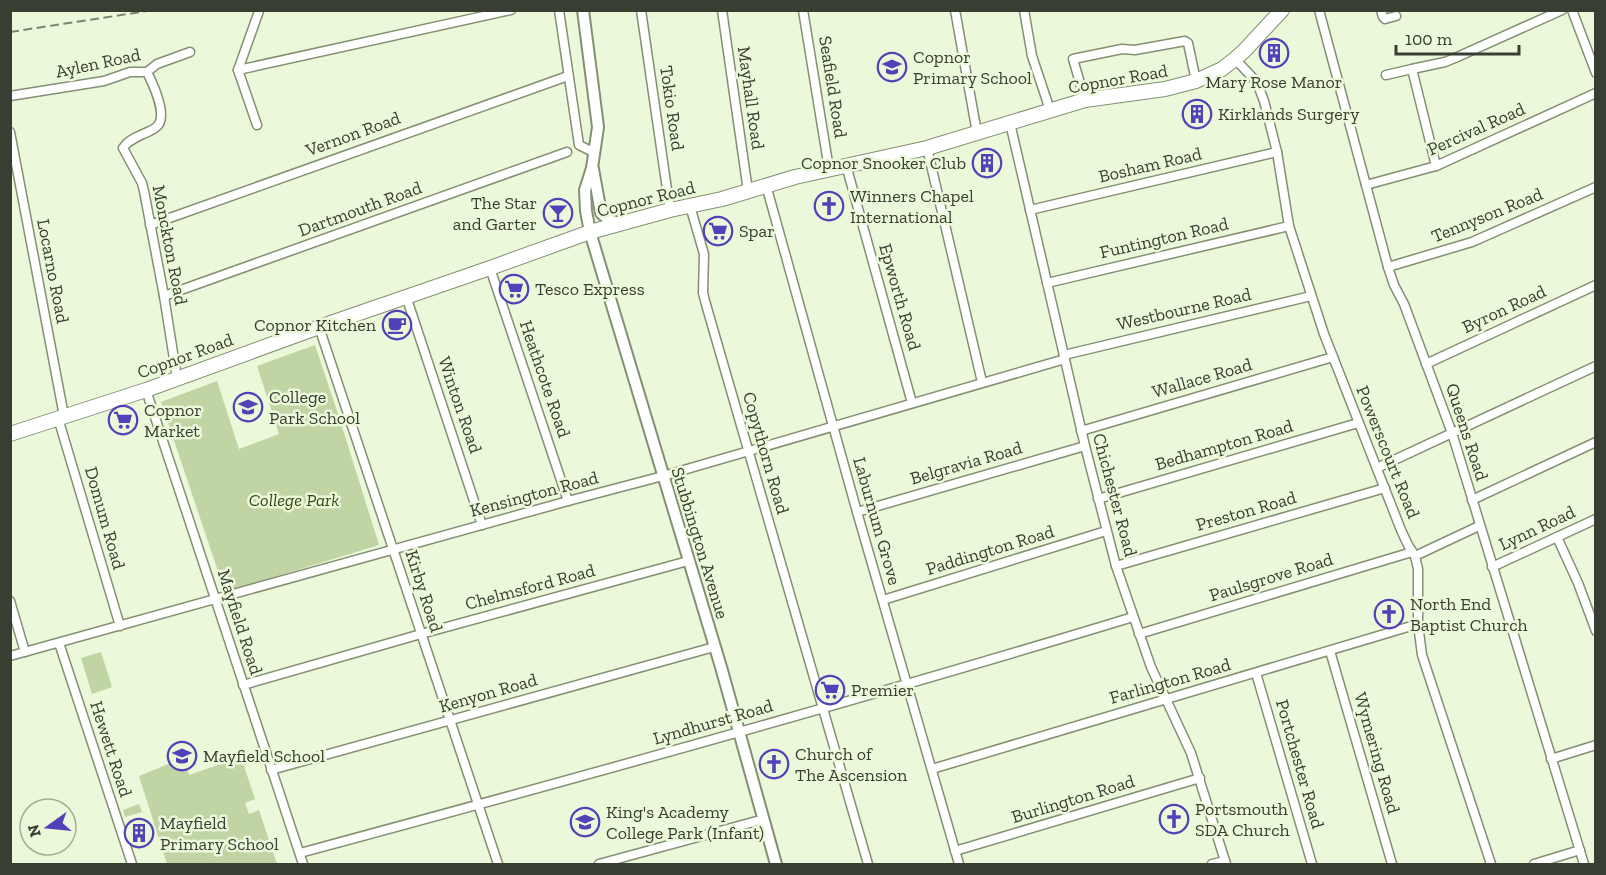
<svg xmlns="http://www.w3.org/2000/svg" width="1606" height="875" viewBox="0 0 1606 875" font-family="'Zilla Slab',serif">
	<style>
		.green { fill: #c0d4a4 }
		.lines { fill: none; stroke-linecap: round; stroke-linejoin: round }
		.minor-casing { stroke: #848f74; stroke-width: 11 }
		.tertiary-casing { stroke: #848f74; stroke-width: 14 }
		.primary-casing { stroke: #848f74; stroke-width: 16 }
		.minor { stroke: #fff; stroke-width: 8 }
		.tertiary { stroke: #fff; stroke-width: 10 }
		.primary { stroke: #fff; stroke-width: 14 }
		.rail { stroke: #7b8370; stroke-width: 2; stroke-dasharray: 9 4.5; stroke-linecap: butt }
		.labels { text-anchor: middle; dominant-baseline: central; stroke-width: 5; stroke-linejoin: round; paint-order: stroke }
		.poi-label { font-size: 18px; fill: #393e32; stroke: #ebf8d9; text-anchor: start }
		.street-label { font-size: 18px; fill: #393e32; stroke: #ebf8d9 }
		.park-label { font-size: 18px; font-style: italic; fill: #374815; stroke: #ebf8d9 }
	</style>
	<rect width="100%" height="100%" fill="#ebf8d9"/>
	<g class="green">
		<polygon points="315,345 340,420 379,545 225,592 161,402 217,381 239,449 279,434 257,366"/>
		<polygon points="101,652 112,687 92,694 81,658"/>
		<polygon points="241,757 255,799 245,803 249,814 259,810 277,864 167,864 139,776 183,758 189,775"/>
		<polygon points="139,804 142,812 125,817 123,810"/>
	</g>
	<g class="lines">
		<g class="minor-casing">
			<g id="minor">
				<polyline points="559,10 579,145 589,150 595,151"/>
				<polyline points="641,10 670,210"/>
				<polyline points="722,10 748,191"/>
				<polyline points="803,10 829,169"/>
				<polyline points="955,10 977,133"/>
				<polyline points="1024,10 1032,56 1050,110"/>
				<polyline points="1319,10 1388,267 1394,285 1404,304 1452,433 1584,864"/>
				<polyline points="1381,10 1383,17 1385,19 1396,16"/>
				<polyline points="1572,10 1596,73"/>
				<polyline points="1235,59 1253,78 1258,85 1264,101 1277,152 1289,226 1324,334 1401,530 1408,545 1415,556 1418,569 1418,624 1422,655 1491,864"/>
				<polyline points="238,70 511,10"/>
				<path d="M147 72C153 84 166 112 159 124 156 129 148 132 143 134 135 138 127 141 123 148L142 183 144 191 164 296 177 378"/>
				<polyline points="1386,75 1412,69"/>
				<polyline points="10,96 104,81 130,72 147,72 157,64 190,52"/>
				<polyline points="1085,100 1073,59 1122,49 1135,50 1185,41 1188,43 1196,81"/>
				<polyline points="1010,123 1085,446 1116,566 1151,667 1191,753 1226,864"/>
				<polyline points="257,125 238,70 259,11"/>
				<polyline points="10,132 64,416"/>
				<polyline points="927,148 982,382"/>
				<polyline points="846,165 912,403"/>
				<polyline points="1436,166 1412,69 1445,62 1455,58 1562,10"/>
				<polyline points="766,185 857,512 959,864"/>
				<polyline points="1366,185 1436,166 1596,93"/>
				<polyline points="690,206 704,254 703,293 705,301 868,864"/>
				<polyline points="1030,210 1277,152"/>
				<polyline points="150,225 568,76"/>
				<polyline points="1388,267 1472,242 1596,187"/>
				<polyline points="490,268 568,501"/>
				<polyline points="1047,283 1289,226"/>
				<polyline points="164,296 567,152"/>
				<polyline points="406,296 482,525"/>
				<polyline points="319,327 498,864"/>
				<polyline points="1064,355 1311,296"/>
				<polyline points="1426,364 1596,285"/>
				<polyline points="146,390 303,864"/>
				<polyline points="58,418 120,626"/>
				<polyline points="1081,431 1333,357"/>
				<polyline points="1377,468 1596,366"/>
				<polyline points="1098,499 1358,423"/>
				<polyline points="1472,500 1596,442"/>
				<polyline points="857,512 1085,446"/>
				<polyline points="1557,537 1578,583 1596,631"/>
				<polyline points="1415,556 1479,526"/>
				<polyline points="1116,566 1385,488"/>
				<polyline points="1492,567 1596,519"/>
				<polyline points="883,600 1106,531"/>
				<polyline points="10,601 25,652"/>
				<polyline points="1139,634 1412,552"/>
				<polyline points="59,643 132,864"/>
				<polyline points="1330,651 1392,864"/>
				<polyline points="10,656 568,501 663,476 1065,359"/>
				<polyline points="1256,673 1312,864"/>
				<polyline points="243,685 421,634 688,561"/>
				<polyline points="1551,759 1596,745"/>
				<polyline points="932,769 1418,624"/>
				<polyline points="271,770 714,647"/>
				<polyline points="955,851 1200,778"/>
				<path d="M300 853C578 778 857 701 1133 617"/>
				<polyline points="599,864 764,819"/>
				<polyline points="1212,864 1225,861"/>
				<polyline points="1534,864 1580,850"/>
			</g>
		</g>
		<g class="tertiary-casing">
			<g id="tertiary">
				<polyline points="583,10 598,127 592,168 585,190 586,211 590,232 721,667 776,864"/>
				<polyline points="593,169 601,213 609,220 620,223"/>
			</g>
		</g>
		<g class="primary-casing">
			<polyline id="primary" points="10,434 146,390 319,327 490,268 590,232 670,210 722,199 795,177 927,148 1085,100 1165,89 1196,81 1222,69 1235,59 1244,51 1282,10"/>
		</g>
		<use href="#minor" class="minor"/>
		<use href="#tertiary" class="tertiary"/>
		<use href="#primary" class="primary"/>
		<polyline class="rail" points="10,32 154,10"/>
	</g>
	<defs>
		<g id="building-ring" transform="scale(1.5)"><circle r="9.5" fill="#ebf8d9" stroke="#5241b8" stroke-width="1.5"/><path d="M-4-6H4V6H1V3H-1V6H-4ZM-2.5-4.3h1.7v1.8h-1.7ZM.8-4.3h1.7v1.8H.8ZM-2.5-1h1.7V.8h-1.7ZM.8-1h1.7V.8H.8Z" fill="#5241b8"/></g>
		<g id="school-ring" transform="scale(1.5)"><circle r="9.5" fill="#ebf8d9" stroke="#5241b8" stroke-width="1.5"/><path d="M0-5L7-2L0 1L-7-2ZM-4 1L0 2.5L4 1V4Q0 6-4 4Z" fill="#5241b8"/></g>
		<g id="church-ring" transform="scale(1.5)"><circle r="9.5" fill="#ebf8d9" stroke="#5241b8" stroke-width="1.5"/><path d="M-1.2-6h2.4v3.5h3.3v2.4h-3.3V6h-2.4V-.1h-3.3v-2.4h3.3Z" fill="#5241b8"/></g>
		<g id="bar-ring" transform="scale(1.5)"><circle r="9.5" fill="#ebf8d9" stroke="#5241b8" stroke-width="1.5"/><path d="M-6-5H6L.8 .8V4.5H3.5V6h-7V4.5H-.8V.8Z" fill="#5241b8"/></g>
		<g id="supermarket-ring" transform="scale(1.5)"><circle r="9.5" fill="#ebf8d9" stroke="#5241b8" stroke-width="1.5"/><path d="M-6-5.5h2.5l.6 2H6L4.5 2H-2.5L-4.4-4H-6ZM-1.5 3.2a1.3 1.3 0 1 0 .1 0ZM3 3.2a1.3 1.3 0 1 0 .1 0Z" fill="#5241b8"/></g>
		<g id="cafe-ring" transform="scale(1.5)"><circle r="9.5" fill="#ebf8d9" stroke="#5241b8" stroke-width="1.5"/><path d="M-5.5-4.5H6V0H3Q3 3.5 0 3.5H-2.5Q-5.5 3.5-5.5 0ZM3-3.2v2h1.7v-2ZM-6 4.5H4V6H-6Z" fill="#5241b8"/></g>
	</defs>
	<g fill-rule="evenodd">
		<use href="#building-ring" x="1274" y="53"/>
		<use href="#school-ring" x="892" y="67"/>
		<use href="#building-ring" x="1197" y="114"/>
		<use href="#building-ring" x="987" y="163"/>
		<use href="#church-ring" x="829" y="206"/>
		<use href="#bar-ring" x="558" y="213"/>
		<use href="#supermarket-ring" x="718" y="231"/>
		<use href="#supermarket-ring" x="514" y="289"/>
		<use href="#cafe-ring" x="397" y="325"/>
		<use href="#school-ring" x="248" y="407"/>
		<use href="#supermarket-ring" x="123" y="420"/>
		<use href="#church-ring" x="1389" y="614"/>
		<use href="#supermarket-ring" x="830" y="690"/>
		<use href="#school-ring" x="182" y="756"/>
		<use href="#church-ring" x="774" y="764"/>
		<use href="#church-ring" x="1174" y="819"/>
		<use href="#school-ring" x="585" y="822"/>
		<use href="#building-ring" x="139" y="833"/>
	</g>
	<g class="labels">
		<g class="poi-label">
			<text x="913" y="57">Copnor<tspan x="913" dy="21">Primary School</tspan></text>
			<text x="1274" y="82" text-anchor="middle">Mary Rose Manor</text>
			<text x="1218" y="114">Kirklands Surgery</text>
			<text x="966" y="163" text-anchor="end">Copnor Snooker Club</text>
			<text x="850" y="196">Winners Chapel<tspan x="850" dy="21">International</tspan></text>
			<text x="537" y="203" text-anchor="end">The Star<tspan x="537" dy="21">and Garter</tspan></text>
			<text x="739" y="231">Spar</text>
			<text x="535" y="289">Tesco Express</text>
			<text x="376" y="325" text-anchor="end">Copnor Kitchen</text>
			<text x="269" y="397">College<tspan x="269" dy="21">Park School</tspan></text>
			<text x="144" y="410">Copnor<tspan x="144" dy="21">Market</tspan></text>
			<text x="1410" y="604">North End<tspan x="1410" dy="21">Baptist Church</tspan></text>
			<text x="851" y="690">Premier</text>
			<text x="795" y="754">Church of<tspan x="795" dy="21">The Ascension</tspan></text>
			<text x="203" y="756">Mayfield School</text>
			<text x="1195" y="809">Portsmouth<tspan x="1195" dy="21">SDA Church</tspan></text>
			<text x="606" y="812">King's Academy<tspan x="606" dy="21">College Park (Infant)</tspan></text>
			<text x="160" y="823">Mayfield<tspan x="160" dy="21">Primary School</tspan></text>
		</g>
		<g class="street-label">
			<text transform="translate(98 63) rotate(-12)">Aylen Road</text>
			<text transform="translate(1118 79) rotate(-10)">Copnor Road</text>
			<text transform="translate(833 87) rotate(81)">Seafield Road</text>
			<text transform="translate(751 98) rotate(82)">Mayhall Road</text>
			<text transform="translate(672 108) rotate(82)">Tokio Road</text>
			<text transform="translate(1476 129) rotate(-24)">Percival Road</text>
			<text transform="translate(353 134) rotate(-20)">Vernon Road</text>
			<text transform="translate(1150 165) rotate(-13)">Bosham Road</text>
			<text transform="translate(646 199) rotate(-14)">Copnor Road</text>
			<text transform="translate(360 209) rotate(-20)">Dartmouth Road</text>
			<text transform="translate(1487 215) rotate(-22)">Tennyson Road</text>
			<text transform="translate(1164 238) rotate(-13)">Funtington Road</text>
			<text transform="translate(170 245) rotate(79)">Monckton Road</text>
			<text transform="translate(53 271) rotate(79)">Locarno Road</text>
			<text transform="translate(900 297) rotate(74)">Epworth Road</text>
			<text transform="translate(1184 309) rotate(-13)">Westbourne Road</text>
			<text transform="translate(1504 309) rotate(-25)">Byron Road</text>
			<text transform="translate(185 356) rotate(-20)">Copnor Road</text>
			<text transform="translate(1202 378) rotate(-16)">Wallace Road</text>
			<text transform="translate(545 379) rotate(71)">Heathcote Road</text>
			<text transform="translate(460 405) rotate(71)">Winton Road</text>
			<text transform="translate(1467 432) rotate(72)">Queens Road</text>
			<text transform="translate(1224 445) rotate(-16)">Bedhampton Road</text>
			<text transform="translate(1388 452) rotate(68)">Powerscourt Road</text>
			<text transform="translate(766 453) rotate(74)">Copythorn Road</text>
			<text transform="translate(966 463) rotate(-16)">Belgravia Road</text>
			<text transform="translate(534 494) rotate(-15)">Kensington Road</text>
			<text transform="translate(1115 495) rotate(75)">Chichester Road</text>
			<text transform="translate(1246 511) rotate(-16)">Preston Road</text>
			<text transform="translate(105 518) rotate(74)">Domum Road</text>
			<text transform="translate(877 521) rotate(74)">Laburnum Grove</text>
			<text transform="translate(1537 528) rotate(-25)">Lynn Road</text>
			<text transform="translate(700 543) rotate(73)">Stubbington Avenue</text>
			<text transform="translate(990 550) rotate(-17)">Paddington Road</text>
			<text transform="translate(1271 577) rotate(-17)">Paulsgrove Road</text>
			<text transform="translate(530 587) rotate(-15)">Chelmsford Road</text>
			<text transform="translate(424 591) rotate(72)">Kirby Road</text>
			<text transform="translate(240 622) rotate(72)">Mayfield Road</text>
			<text transform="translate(1170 681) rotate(-16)">Farlington Road</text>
			<text transform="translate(488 693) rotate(-16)">Kenyon Road</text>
			<text transform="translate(713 722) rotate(-16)">Lyndhurst Road</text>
			<text transform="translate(111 749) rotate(72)">Hewett Road</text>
			<text transform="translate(1377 753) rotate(74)">Wymering Road</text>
			<text transform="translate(1300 764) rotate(74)">Portchester Road</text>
			<text transform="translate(1073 799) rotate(-17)">Burlington Road</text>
		</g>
		<g class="park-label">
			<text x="294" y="500">College Park</text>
		</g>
	</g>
	<rect width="1606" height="875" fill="none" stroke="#393e32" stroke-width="24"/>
	<g transform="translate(48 827) rotate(255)"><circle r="28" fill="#ebf8d9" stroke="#a4ae96" stroke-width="1.5"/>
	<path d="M0-4.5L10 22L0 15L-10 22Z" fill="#5241b8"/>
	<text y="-9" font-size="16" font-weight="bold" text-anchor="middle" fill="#393e32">N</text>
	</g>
	<path d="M1396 45v9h123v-9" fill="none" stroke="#393e32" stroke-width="3"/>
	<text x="1405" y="45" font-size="18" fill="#393e32" stroke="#ebf8d9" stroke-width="4.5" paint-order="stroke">100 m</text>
</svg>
